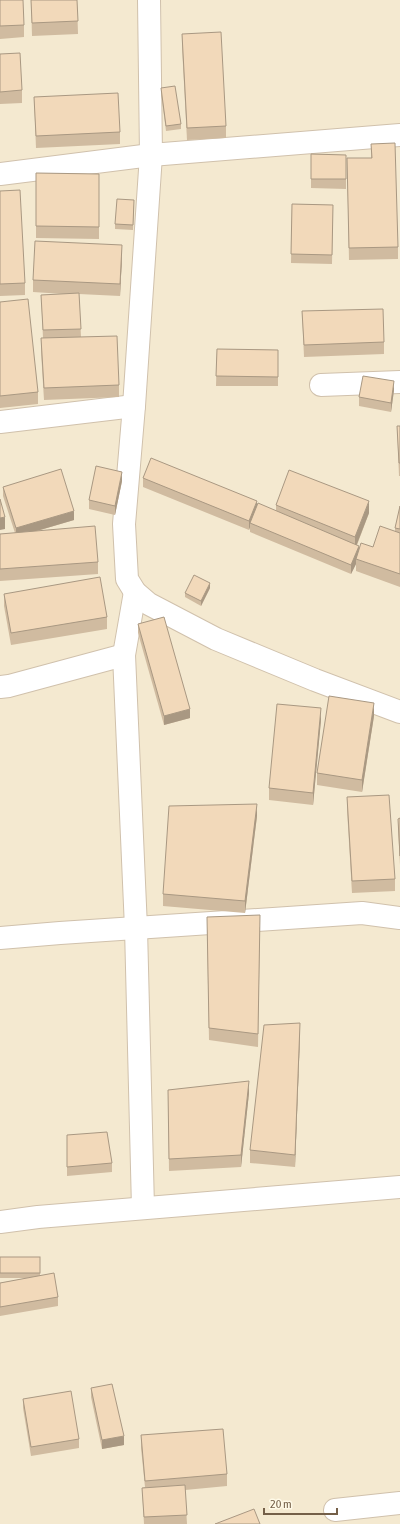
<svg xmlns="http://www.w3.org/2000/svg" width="400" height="1524" viewBox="0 0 400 1524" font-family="'Asap Condensed',sans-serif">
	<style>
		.residential { fill: #f4e9d0 }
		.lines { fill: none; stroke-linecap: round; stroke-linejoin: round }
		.street-casing { stroke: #d0c1ac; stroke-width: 24 }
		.street { stroke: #fff; stroke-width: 22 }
		.wall { fill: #d0bba0 }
		.shaded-wall { fill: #a99882 }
		.building { fill: #f2d9ba; stroke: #a99882 }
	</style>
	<rect width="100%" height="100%" fill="#fcf6e2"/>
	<rect class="residential" x="0" y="0" width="400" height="1524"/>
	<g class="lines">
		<g class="street-casing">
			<g id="street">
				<polyline points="149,0 151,155 134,406 124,524 127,579 135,592 149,604 216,639 315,680 400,712"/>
				<polyline points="0,174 151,155 400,135"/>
				<polyline points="321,385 400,382"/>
				<polyline points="0,422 134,406"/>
				<polyline points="135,592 124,655 136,928 143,1208"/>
				<polyline points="0,687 9,686 124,655"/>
				<polyline points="0,938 60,933 362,913 400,918"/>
				<polyline points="0,1222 38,1217 400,1187"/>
				<polyline points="335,1510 400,1503"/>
			</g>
		</g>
		<use href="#street" class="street"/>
	</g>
	<g class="wall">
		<polygon points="0,0 24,25 24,37 0,39"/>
		<polygon points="31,0 77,0 78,34 32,36"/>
		<polygon points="182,34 226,126 226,138 187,140 182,46"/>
		<polygon points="0,54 22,90 22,103 0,104"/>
		<polygon points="161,88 181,124 181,129 166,131 161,93"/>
		<polygon points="34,97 120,132 120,144 36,148"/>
		<polygon points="371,144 398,247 398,259 349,260 347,158 371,158"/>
		<polygon points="311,154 346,155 346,189 311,188"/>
		<polygon points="36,173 99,174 99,239 36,238"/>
		<polygon points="0,191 25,283 25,295 0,296"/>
		<polygon points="292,204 333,205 332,264 291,263"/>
		<polygon points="134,205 133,230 115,229 115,224"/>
		<polygon points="122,257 120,296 79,294 81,337 119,385 119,397 44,400 41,351 41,338 43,338 41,295 64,294 33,292 33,280"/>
		<polygon points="0,302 38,392 38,404 0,408"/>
		<polygon points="302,311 384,342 384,354 304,357"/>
		<polygon points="217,349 278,350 278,386 216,386"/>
		<polygon points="394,390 391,412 359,406 359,397"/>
		<polygon points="397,426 400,426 400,476 399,476"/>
		<polygon points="143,478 257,507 276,511 276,505 369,513 357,545 359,548 373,547 395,531 395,528 400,506 400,587 356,571 356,564 351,574 250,532 250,527 249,530 143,487"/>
		<polygon points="122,481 115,515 89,509 89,500"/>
		<polygon points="3,487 74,520 37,531 98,562 98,574 0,581 0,534 15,533 3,496"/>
		<polygon points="210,588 201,606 185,597 185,593"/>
		<polygon points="4,594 107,617 107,629 11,645 4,606"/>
		<polygon points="138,624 190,718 164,725 138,633"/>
		<polygon points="374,716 362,792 317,785 317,773"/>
		<polygon points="321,720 313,805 269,800 269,788"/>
		<polygon points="347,797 395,879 395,891 352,893 347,809"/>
		<polygon points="257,816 245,913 163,906 163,894"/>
		<polygon points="400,818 400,865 398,828 398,819"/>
		<polygon points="260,927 258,1047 209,1040 207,930"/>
		<polygon points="300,1035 295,1167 250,1163 250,1150"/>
		<polygon points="168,1090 249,1093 241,1167 169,1171"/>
		<polygon points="67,1135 112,1163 112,1172 67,1176"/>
		<polygon points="0,1257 40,1257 40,1276 58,1297 58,1306 0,1316 0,1283 28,1278 0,1278"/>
		<polygon points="91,1388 124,1445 102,1449 91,1397"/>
		<polygon points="23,1399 79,1439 79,1448 31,1456 23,1408"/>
		<polygon points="141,1435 227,1474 227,1486 185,1490 187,1524 144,1524 142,1488 145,1487 141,1448"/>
	</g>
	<g class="shaded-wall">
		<polygon points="122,245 122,257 120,296 120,284"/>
		<polygon points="394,381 394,390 391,412 391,403"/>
		<polygon points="122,472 122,481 115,515 115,506"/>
		<polygon points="257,501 257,510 250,523 250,527 249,530 249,521"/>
		<polygon points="369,501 369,513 355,549 355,537"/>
		<polygon points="74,511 74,520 16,537 16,528"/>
		<polygon points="5,517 5,529 0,530 0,518"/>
		<polygon points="359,546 359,555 356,559 356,564 351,574 351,565"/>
		<polygon points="210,583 210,588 201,606 201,601"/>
		<polygon points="374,703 374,716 362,792 362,780"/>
		<polygon points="321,708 321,720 313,805 313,793"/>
		<polygon points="190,709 190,718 164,725 164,716"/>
		<polygon points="257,804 257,816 245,913 245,901"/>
		<polygon points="300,1023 300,1035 295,1167 295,1155"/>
		<polygon points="249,1081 249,1093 241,1167 241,1155"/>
		<polygon points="124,1436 124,1445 102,1449 102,1440"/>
	</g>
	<g class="building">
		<polygon points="0,0 23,0 24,25 0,26"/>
		<polygon points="31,0 77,0 78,21 32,23"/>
		<polygon points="221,32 226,126 187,128 182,34"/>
		<polygon points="20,53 22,90 0,92 0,54"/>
		<polygon points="175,86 181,124 166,126 161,88"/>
		<polygon points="118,93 120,132 36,136 34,97"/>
		<polygon points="395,143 398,247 349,248 347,158 372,158 371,144"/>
		<polygon points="311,154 346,155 346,179 311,179"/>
		<polygon points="36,173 99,174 99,227 36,226"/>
		<polygon points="20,190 25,283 0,284 0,191"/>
		<polygon points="117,199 134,200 133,225 115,224"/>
		<polygon points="292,204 333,205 332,255 291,254"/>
		<polygon points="35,241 122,245 120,284 33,280"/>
		<polygon points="79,293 81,329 43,330 41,295"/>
		<polygon points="28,299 38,392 0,396 0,302"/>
		<polygon points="383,309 384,342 304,345 302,311"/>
		<polygon points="117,336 119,385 44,388 41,338"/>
		<polygon points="217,349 278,350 278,377 216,376"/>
		<polygon points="363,376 394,381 391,403 359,397"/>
		<polygon points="397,426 400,426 400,463 399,463"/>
		<polygon points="151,458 257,501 249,521 143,478"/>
		<polygon points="96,466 122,472 115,506 89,500"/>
		<polygon points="61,469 74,511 16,528 3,487"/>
		<polygon points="289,470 369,501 355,537 276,505"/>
		<polygon points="0,499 5,517 0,518"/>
		<polygon points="258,503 359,546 351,565 250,523"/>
		<polygon points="400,506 400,529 395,528"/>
		<polygon points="95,526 98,562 0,569 0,534"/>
		<polygon points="380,526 400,533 400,574 356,559 361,543 373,547"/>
		<polygon points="194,575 210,583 201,601 185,593"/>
		<polygon points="100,577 107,617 11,633 4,594"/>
		<polygon points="164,617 190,709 164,716 138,624"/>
		<polygon points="329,696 374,703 362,780 317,773"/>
		<polygon points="277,704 321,708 313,793 269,788"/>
		<polygon points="389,795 395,879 352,881 347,797"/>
		<polygon points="257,804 245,901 163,894 169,806"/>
		<polygon points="400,818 400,856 398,819"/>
		<polygon points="260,915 258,1034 209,1028 207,917"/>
		<polygon points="300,1023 295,1155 250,1150 264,1025"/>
		<polygon points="249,1081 241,1155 169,1159 168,1090"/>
		<polygon points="107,1132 112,1163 67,1167 67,1135"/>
		<rect x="0" y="1257" width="40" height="16"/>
		<polygon points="54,1273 58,1297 0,1307 0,1283"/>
		<polygon points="112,1384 124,1436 102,1440 91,1388"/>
		<polygon points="71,1391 79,1439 31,1447 23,1399"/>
		<polygon points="223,1429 227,1474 145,1481 141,1435"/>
		<polygon points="185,1485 187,1515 144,1517 142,1488"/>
		<polygon points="254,1509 260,1524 215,1524"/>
	</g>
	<path d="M264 1508v6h73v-6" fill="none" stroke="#745f48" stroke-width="2"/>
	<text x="270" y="1508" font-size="12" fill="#745f48" stroke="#fffae8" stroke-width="3" paint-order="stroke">20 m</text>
</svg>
